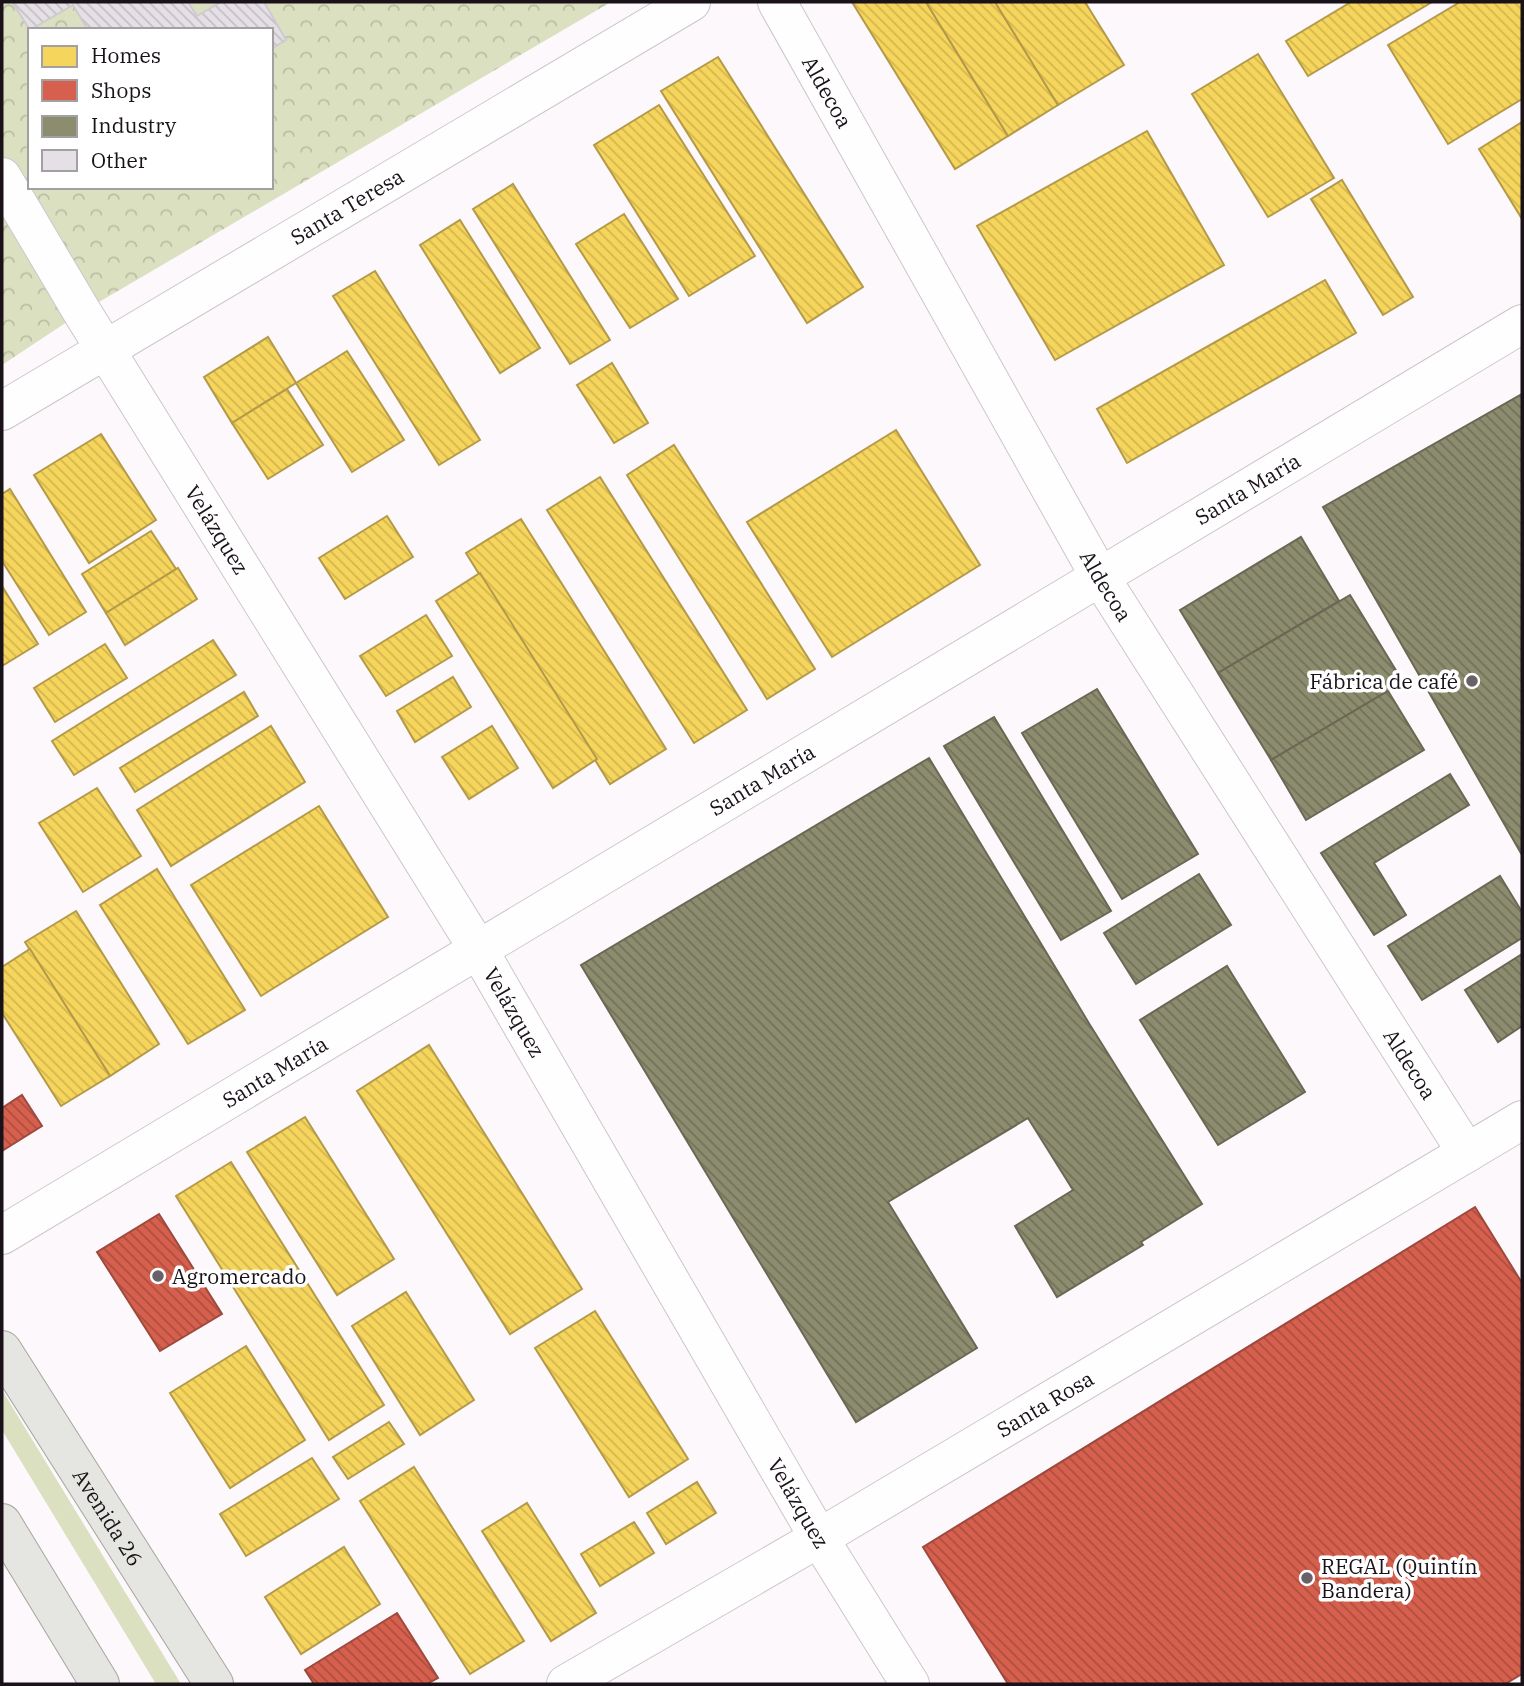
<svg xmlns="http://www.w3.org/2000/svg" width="1524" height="1686" viewBox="0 0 1524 1686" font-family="'IBM Plex Serif',serif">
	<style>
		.green { fill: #dae0c0 }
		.forest { fill: url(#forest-crowns); fill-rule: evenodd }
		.homes { fill: url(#homes-back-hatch); stroke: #b49a48; stroke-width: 2 }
		.shops { fill: url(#shops-back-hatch); stroke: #9d493d; stroke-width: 2 }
		.industry { fill: url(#industry-back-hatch); stroke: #6a6754; stroke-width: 2 }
		.building { fill: url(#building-back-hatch); stroke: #cfcacf; stroke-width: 2 }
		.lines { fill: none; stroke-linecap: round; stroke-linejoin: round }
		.minor-casing { stroke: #ccc6cb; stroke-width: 40 }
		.major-casing { stroke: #a6a69d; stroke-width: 40 }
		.minor { stroke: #fffeff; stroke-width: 38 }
		.major { stroke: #e5e6e1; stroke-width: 38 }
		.poi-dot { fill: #686268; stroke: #fff; stroke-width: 2.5 }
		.labels { text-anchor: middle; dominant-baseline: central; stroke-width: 7; stroke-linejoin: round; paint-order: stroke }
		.street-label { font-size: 21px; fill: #191219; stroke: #fff }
		.poi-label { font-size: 21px; fill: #191219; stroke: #fff; text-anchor: start }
	</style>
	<defs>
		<pattern id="forest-crowns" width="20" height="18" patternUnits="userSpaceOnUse" patternTransform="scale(1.75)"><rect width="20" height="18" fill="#dae0c0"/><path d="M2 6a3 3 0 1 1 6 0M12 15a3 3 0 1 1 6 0" fill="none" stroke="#babfa4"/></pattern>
		<pattern id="homes-back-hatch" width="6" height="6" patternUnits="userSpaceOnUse" patternTransform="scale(1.75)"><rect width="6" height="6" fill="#f6d55c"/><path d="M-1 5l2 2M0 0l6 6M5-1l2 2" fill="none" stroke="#d2b64f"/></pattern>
		<pattern id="shops-back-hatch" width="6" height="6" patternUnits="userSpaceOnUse" patternTransform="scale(1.75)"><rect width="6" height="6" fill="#d6604d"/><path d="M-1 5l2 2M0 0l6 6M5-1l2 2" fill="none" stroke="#ad4e3f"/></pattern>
		<pattern id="industry-back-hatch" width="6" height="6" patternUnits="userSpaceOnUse" patternTransform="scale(1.75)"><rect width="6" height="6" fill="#8c8c6e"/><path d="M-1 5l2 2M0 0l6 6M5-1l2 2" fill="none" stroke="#72715a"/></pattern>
		<pattern id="building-back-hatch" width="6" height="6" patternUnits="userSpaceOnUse" patternTransform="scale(1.75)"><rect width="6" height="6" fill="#e5e0e5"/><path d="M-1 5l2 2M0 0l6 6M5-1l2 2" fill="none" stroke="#c4bfc4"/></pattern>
	</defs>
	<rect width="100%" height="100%" fill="#fcf8fc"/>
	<polygon class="green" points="2,1390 181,1684 156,1684 2,1430"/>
	<path class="forest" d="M2 2H611L82 312 2 365ZM30 30H271V187H30Z"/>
	<g class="homes">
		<polygon points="852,2 926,2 1008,136 955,169"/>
		<polygon points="926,2 995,2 1058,105 1008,136"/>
		<polygon points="995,2 1085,2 1124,65 1058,105"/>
		<polygon points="1351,2 1432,2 1308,76 1286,41"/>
		<polygon points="1460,2 1522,2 1522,99 1448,144 1388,45"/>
		<polygon points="1258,54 1334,178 1268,217 1192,94"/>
		<polygon points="718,57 863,287 807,323 661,91"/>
		<polygon points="659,105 755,256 689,296 594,145"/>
		<polygon points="1522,122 1522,219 1479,149"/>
		<polygon points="1147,131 1224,265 1055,360 977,226"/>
		<polygon points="1342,180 1413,297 1383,315 1311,199"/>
		<polygon points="513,184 610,340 570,364 473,209"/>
		<polygon points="624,214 678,299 630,328 576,244"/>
		<polygon points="460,220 540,348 500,373 420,245"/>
		<polygon points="375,271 480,440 439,465 333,296"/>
		<polygon points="1325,280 1356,333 1127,463 1097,409"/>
		<polygon points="268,337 296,383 232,423 204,377"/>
		<polygon points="347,351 404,440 352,472 296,383"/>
		<polygon points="612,363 648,423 614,443 577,385"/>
		<polygon points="287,389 323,445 268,479 232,423"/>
		<polygon points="896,430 980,565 832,657 747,522"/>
		<polygon points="101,434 156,520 89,563 34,475"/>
		<polygon points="674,445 815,669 767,699 627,475"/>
		<polygon points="600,477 747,710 694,743 547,510"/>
		<polygon points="10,489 86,612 49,635 2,561 2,494"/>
		<polygon points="387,516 413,557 345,599 319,558"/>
		<polygon points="521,519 666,749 610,784 466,553"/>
		<polygon points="151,531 176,569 106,613 82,574"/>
		<polygon points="178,568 197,599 125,645 106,613"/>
		<polygon points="480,573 597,759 553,788 436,601"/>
		<polygon points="2,586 38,644 2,666"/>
		<polygon points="426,615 452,656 386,696 360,656"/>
		<polygon points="213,640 236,675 74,775 52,741"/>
		<polygon points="105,644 127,678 55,722 34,688"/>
		<polygon points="453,677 471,707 415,742 397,711"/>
		<polygon points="244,692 258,716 135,792 120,768"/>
		<polygon points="271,726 305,782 171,866 137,810"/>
		<polygon points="492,726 518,768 469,799 442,757"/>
		<polygon points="97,788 141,856 83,892 39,823"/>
		<polygon points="319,806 388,917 261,996 191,885"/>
		<polygon points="157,869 245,1010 188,1044 100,905"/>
		<polygon points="76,911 159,1044 110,1076 25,942"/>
		<polygon points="30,949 110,1076 61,1106 2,1013 2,967"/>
		<polygon points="429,1045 582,1289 510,1334 357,1091"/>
		<polygon points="305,1117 394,1259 337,1295 247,1152"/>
		<polygon points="231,1162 384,1405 329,1440 176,1196"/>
		<polygon points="406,1292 474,1400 420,1435 352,1326"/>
		<polygon points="595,1311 688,1459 629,1497 535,1348"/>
		<polygon points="246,1346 305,1440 230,1488 170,1393"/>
		<polygon points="389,1422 404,1444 348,1479 333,1457"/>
		<polygon points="312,1458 339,1499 246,1556 220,1514"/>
		<polygon points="414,1467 524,1641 470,1674 360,1501"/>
		<polygon points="697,1482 716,1513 666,1544 647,1513"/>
		<polygon points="527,1503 596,1613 551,1641 482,1531"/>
		<polygon points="634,1522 654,1553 600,1586 581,1554"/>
		<polygon points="344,1547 380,1604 301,1654 265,1597"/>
	</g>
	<g class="shops">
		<polygon points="22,1095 42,1126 2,1151 2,1108"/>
		<polygon points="1475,1207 1522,1283 1522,1674 1505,1684 1008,1684 923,1547"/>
		<polygon points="159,1214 222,1314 160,1351 97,1252"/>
		<polygon points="397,1613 438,1678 427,1684 314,1684 305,1670"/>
	</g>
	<g class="industry">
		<polygon points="1522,394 1522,855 1323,507"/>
		<polygon points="1301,537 1339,601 1218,673 1180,610"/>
		<polygon points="1350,595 1403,682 1271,760 1218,673"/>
		<polygon points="1097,689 1198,854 1122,899 1022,733"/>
		<polygon points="1388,691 1424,750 1306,820 1271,760"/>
		<polygon points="994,717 1111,911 1061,940 944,746"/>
		<polygon points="929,758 1090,1025 1202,1204 1141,1242 1143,1245 1057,1297 1015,1226 1073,1190 1028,1118 888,1202 977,1348 856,1422 581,965"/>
		<polygon points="1450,774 1469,805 1374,863 1406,915 1374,935 1321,853"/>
		<polygon points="1199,874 1231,925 1136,984 1104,933"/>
		<polygon points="1500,876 1522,912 1522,938 1422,1000 1388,946"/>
		<polygon points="1522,954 1522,1026 1498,1042 1465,990"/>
		<polygon points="1227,966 1305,1092 1218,1145 1140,1020"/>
	</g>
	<polygon class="building" points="12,2 188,2 197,16 221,2 264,2 286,40 271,49 271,30 88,30 73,5 30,30"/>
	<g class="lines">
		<g class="minor-casing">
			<g id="minor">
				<path id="s1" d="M777 2 1100 577 1467 1153"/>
				<path id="s2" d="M2 177 82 312 478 949 819 1538 910 1684"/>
				<path id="s3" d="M2 411 691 2"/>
				<path id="s4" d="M2 1235 1522 324"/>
				<path id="s5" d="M566 1684 819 1538 1522 1120"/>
			</g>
		</g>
		<g class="major-casing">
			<g id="major">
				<path id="s6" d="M2 1350 214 1684"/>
				<polyline points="2,1523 100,1684"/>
			</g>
		</g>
		<use href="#minor" class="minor"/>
		<use href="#major" class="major"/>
	</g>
	<g class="poi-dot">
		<circle cx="1472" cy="681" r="7"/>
		<circle cx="158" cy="1276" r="7"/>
		<circle cx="1307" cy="1578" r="7"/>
	</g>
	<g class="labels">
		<g class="street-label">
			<text stroke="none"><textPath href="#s1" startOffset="103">Aldecoa</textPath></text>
			<text stroke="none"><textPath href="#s3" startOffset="401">Santa Teresa</textPath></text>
			<text stroke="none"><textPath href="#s4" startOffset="1452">Santa María</textPath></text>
			<text stroke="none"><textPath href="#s2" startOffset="413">Velázquez</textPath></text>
			<text stroke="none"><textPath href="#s1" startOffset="670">Aldecoa</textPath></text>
			<text stroke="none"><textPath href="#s4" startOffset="886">Santa María</textPath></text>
			<text stroke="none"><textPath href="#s2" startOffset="980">Velázquez</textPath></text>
			<text stroke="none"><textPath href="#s1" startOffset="1237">Aldecoa</textPath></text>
			<text stroke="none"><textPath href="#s4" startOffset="318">Santa María</textPath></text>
			<text stroke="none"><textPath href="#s5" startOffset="555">Santa Rosa</textPath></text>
			<text stroke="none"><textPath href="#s2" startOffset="1547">Velázquez</textPath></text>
			<text stroke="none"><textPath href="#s6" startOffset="198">Avenida 26</textPath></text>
		</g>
		<g class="poi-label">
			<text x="1458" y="681" text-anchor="end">Fábrica de café</text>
			<text x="172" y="1276">Agromercado</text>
			<text x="1321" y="1566">REGAL (Quintín<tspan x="1321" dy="24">Bandera)</tspan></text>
		</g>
	</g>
	<rect width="1524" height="1686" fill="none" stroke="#191219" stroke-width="7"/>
	<rect x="28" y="28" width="245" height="161" fill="#ffffff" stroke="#a3a0a3" stroke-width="2"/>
	<rect x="42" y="46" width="35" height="21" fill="#f6d55c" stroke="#a3a0a3" stroke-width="2"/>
	<text x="91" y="63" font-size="21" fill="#191219">Homes</text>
	<rect x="42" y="80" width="35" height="21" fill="#d6604d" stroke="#a3a0a3" stroke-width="2"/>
	<text x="91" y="98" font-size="21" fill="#191219">Shops</text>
	<rect x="42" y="116" width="35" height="21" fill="#8c8c6e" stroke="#a3a0a3" stroke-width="2"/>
	<text x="91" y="133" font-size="21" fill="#191219">Industry</text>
	<rect x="42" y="150" width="35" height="21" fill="#e5e0e5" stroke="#a3a0a3" stroke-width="2"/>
	<text x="91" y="168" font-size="21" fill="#191219">Other</text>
</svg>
